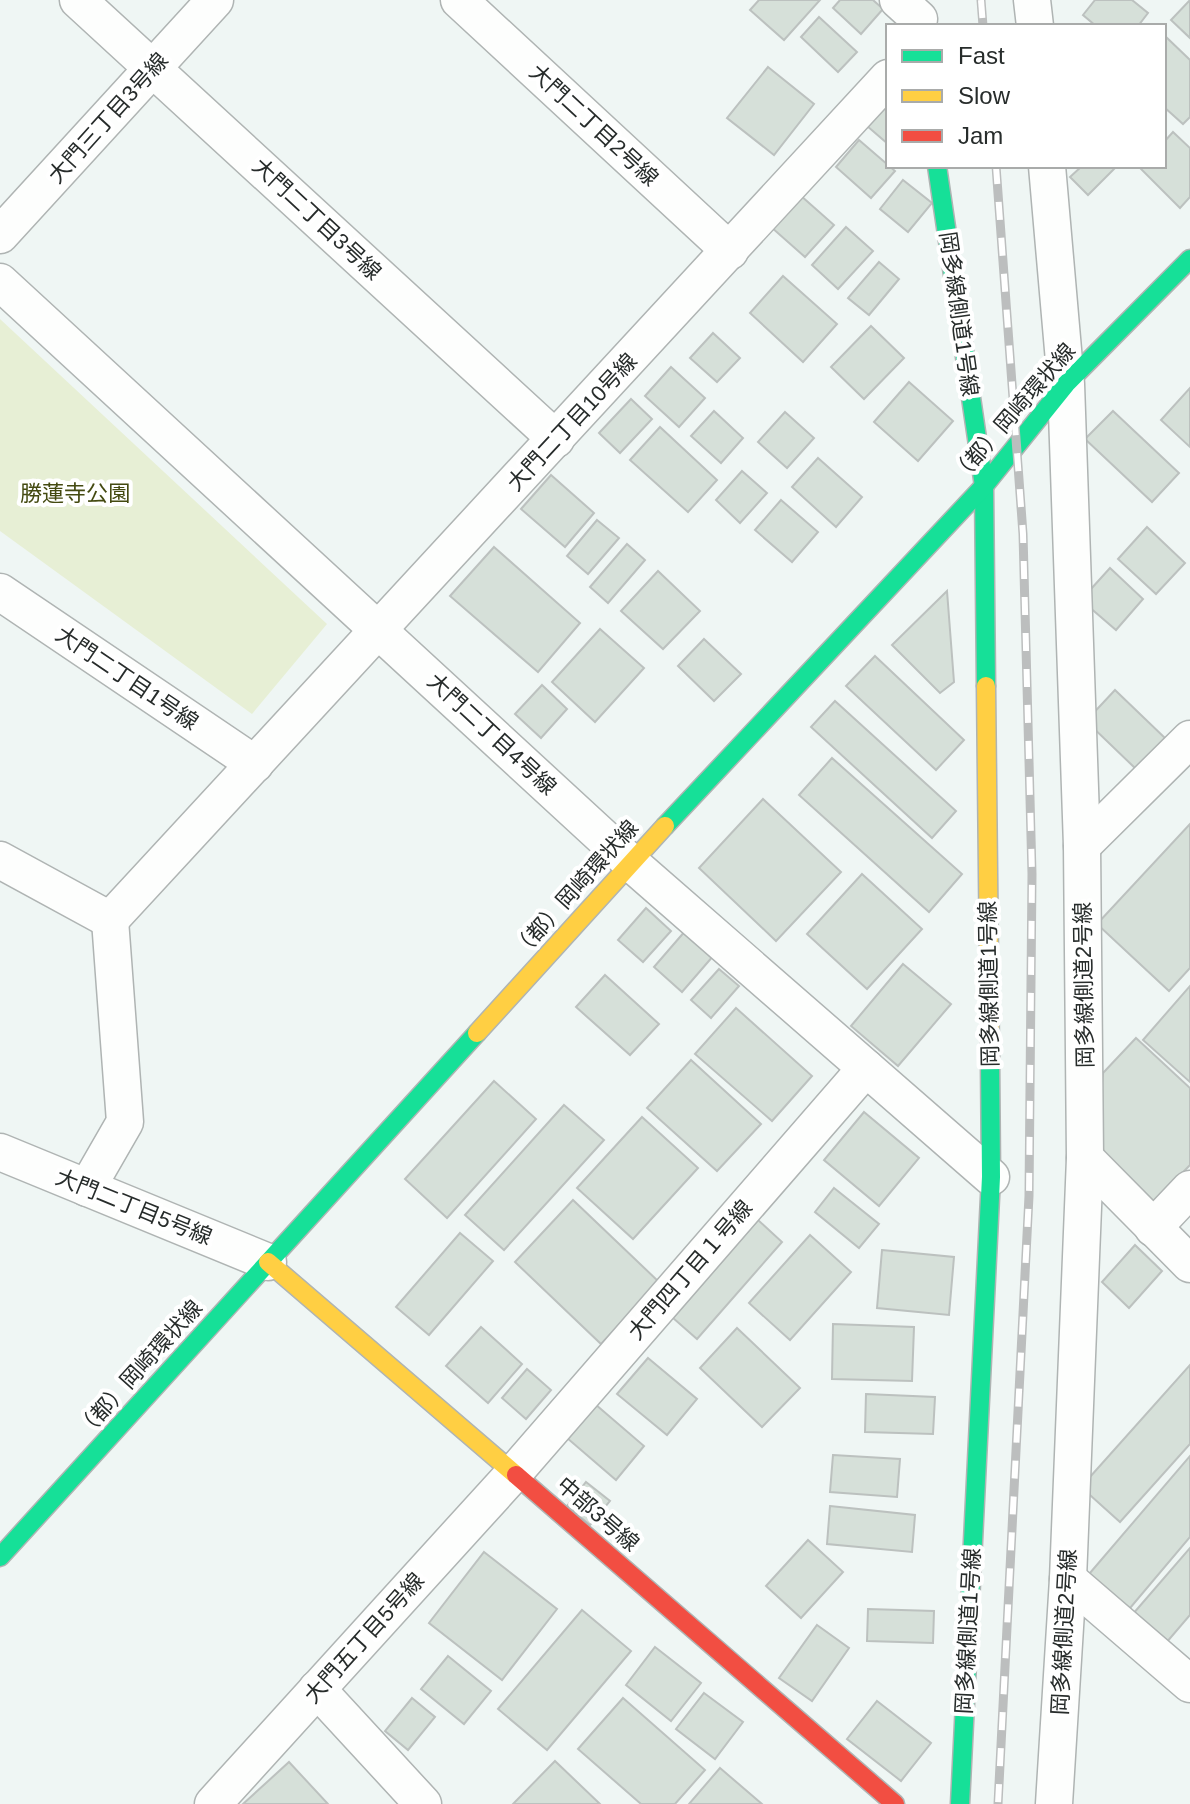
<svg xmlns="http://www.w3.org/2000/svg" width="1190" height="1804" viewBox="0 0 1190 1804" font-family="Arial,'Noto Sans JP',sans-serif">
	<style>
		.green { fill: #e7efd5 }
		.building { fill: #d6e0d9; stroke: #bcc1bf; stroke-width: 2 }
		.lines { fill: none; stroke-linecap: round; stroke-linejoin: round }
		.street-casing { stroke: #afb4b3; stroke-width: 39 }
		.fast-casing { stroke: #afb4b3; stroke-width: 21 }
		.slow-casing { stroke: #afb4b3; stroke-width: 21 }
		.jam-casing { stroke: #afb4b3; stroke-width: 21 }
		.street { stroke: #fdfefd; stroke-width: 36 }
		.fast { stroke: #16e098; stroke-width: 18 }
		.slow { stroke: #ffcf43; stroke-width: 18 }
		.jam { stroke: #f24e42; stroke-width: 18 }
		.rail-casing { stroke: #bcbebe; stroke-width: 9 }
		.rail { stroke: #fff; stroke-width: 6; stroke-dasharray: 18; stroke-linecap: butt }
		.labels { text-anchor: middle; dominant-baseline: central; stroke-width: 8; stroke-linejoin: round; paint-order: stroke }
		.street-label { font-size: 22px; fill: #272c2b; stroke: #fff }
		.park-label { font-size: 22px; fill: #444a11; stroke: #fff }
	</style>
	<rect width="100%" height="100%" fill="#eff6f4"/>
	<polygon class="green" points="0,319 327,624 252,714 0,531"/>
	<g class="building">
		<polygon points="759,0 820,0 784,40 750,10"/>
		<polygon points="840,0 873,0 883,9 861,34 833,8"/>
		<polygon points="1095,0 1132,0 1148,13 1138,26 1096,26 1083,15"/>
		<polygon points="1190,0 1190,38 1171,20"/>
		<polygon points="819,17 857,52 838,72 801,37"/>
		<polygon points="1164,35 1190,60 1190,117 1183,124 1164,107"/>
		<polygon points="768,67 814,104 774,155 727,118"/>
		<polygon points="886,105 888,107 888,144 867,126"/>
		<polygon points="1173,132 1190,148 1190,197 1180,208 1139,167 1164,166 1164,142"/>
		<polygon points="859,140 895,171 871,198 836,167"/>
		<polygon points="1082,166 1117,166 1088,195 1070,177"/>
		<polygon points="903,180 932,203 908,232 880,209"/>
		<polygon points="800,195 834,225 805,257 771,227"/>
		<polygon points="846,227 873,251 838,289 812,265"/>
		<polygon points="879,262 899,279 869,315 848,298"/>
		<polygon points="783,276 837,324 803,362 750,313"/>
		<polygon points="871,326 904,358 864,399 831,367"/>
		<polygon points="713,333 740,358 717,382 690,358"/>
		<polygon points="671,367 705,398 679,427 645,396"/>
		<polygon points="909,382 953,421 918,461 874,422"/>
		<polygon points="1190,388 1190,447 1161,420"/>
		<polygon points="631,399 652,419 620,453 599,433"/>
		<polygon points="714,411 743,438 721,463 691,436"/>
		<polygon points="1113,411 1179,473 1152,502 1085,439"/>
		<polygon points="785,412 814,438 787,468 758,442"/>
		<polygon points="660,427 717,480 688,512 630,460"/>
		<polygon points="818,458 862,497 836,527 792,487"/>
		<polygon points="742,471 767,493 740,523 716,500"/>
		<polygon points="551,475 594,513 565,547 521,509"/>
		<polygon points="781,500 818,532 792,562 755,530"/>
		<polygon points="597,520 619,538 588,574 567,556"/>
		<polygon points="1147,527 1185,563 1156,594 1118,559"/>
		<polygon points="627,544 645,560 608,603 590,587"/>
		<polygon points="494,547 580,623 538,672 450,596"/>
		<polygon points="1110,568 1143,599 1116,630 1081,600"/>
		<polygon points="658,571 700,611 663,649 621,611"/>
		<polygon points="947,591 954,682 940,693 892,645"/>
		<polygon points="600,629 644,668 595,722 552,682"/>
		<polygon points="704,639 741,674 714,701 678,666"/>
		<polygon points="875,656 964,740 936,770 846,686"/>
		<polygon points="542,685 567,709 541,738 515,714"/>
		<polygon points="1115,690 1165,738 1136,769 1086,721"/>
		<polygon points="835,701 956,811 932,838 811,727"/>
		<polygon points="832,758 962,874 929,912 799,795"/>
		<polygon points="763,799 841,872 776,941 699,868"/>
		<polygon points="1190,824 1190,968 1169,991 1097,924"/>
		<polygon points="862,874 922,929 867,989 807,934"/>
		<polygon points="646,908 671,931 643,962 618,940"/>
		<polygon points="686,930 714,955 682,992 654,967"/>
		<polygon points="903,964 951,1004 898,1066 851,1026"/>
		<polygon points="719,969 739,986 711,1018 691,1000"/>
		<polygon points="605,975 659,1024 630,1055 576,1007"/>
		<polygon points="1190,986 1190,1082 1143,1040"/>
		<polygon points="736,1008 812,1076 772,1121 695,1054"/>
		<polygon points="1136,1038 1190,1088 1190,1165 1151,1205 1095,1153 1103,1073"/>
		<polygon points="691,1060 761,1124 717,1171 647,1108"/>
		<polygon points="494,1081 536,1119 447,1218 405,1179"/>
		<polygon points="564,1105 604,1140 504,1250 465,1215"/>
		<polygon points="864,1112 919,1158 879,1206 824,1160"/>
		<polygon points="642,1117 698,1168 633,1239 577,1188"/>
		<polygon points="834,1188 879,1224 859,1248 815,1212"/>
		<polygon points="573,1200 659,1282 601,1344 515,1262"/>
		<polygon points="758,1220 782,1242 697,1339 673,1318"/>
		<polygon points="460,1233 493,1261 429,1335 396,1307"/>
		<polygon points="810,1235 851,1272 790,1340 749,1303"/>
		<polygon points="1135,1245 1162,1271 1129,1308 1102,1282"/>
		<polygon points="882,1250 954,1257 949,1315 877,1308"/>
		<polygon points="833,1324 914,1327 912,1381 832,1379"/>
		<polygon points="481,1327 522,1364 488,1403 446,1366"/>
		<polygon points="737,1328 800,1388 762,1427 700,1368"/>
		<polygon points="648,1358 697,1399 667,1435 617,1394"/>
		<polygon points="1190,1365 1190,1444 1120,1522 1081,1487"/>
		<polygon points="527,1369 551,1390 526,1419 502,1398"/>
		<polygon points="866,1394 935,1397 933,1434 865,1432"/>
		<polygon points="595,1404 644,1446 616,1480 567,1438"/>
		<polygon points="833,1455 900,1459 897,1497 830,1492"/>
		<polygon points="1190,1456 1190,1537 1125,1614 1084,1580"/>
		<polygon points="586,1482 610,1501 590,1525 567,1506"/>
		<polygon points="830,1506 915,1515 912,1552 827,1544"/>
		<polygon points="808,1540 843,1572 801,1618 766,1586"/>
		<polygon points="1190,1548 1190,1615 1160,1650 1126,1622"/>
		<polygon points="484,1552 557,1609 502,1680 429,1623"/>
		<polygon points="868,1609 934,1611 933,1643 867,1641"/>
		<polygon points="582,1610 631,1651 547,1750 498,1709"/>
		<polygon points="817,1625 849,1648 812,1701 779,1678"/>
		<polygon points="655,1647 701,1683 671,1721 626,1685"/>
		<polygon points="448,1656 491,1691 464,1724 421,1689"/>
		<polygon points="704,1693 743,1722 715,1759 676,1729"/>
		<polygon points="412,1698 435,1717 408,1750 385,1731"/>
		<polygon points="623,1698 705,1770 675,1804 641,1804 578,1749"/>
		<polygon points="877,1701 931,1743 901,1781 847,1739"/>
		<polygon points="555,1761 600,1804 513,1804"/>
		<polygon points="289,1762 328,1804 243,1804"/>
		<polygon points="720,1768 762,1804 689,1804"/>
	</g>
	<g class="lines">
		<g class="street-casing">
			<g id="street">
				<polyline points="78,0 556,439"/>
				<polyline points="459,0 730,251"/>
				<polyline points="898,0 919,19"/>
				<polyline points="1032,0 1035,26"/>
				<polyline points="1047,166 1066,384 1082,846 1085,1158 1068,1579 1054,1804"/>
				<polyline points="0,235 215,0"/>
				<polyline points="0,282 631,863 991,1177"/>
				<polyline points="0,592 255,764"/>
				<polyline points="1082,846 1190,739"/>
				<polyline points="0,860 110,920 888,78"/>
				<polyline points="0,1152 268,1262"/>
				<polyline points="1085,1158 1190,1264"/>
				<polyline points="87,1188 125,1122 110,920"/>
				<polyline points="1153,1228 1190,1189"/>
				<polyline points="1068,1579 1190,1684"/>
				<polyline points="317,1689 423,1804"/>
				<polyline points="213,1804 514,1473 866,1068"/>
			</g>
		</g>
		<g class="fast-casing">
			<g id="fast">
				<polyline points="937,166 984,486 986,686"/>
				<polyline points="665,826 984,486 1066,384 1190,259"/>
				<polyline points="0,1557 477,1033"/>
				<polyline points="960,1804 991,1177 990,1058"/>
			</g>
		</g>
		<g class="slow-casing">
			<g id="slow">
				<polyline points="986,686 990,1058"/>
				<polyline points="477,1033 665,826"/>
				<polyline points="268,1262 516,1475"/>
			</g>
		</g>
		<g class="jam-casing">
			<polyline id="jam" points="516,1475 895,1804"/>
		</g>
		<use href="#street" class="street"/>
		<use href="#fast" class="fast"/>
		<use href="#slow" class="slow"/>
		<use href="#jam" class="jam"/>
		<g class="rail-casing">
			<g id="rail">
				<polyline points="981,0 983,26"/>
				<polyline points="996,166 1023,534 1032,874 1029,1196 998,1804"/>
			</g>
		</g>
		<use href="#rail" class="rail"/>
	</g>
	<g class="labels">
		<g class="street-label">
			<text transform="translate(108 118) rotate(-48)">大門三丁目3号線</text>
			<text transform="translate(594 125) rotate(43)">大門二丁目2号線</text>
			<text transform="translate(317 219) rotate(43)">大門二丁目3号線</text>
			<text transform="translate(959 314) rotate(82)">岡多線側道1号線</text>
			<text transform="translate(1013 413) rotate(-49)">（都）岡崎環状線</text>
			<text transform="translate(572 422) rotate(-47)">大門二丁目10号線</text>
			<text transform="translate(127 678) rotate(34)">大門二丁目1号線</text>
			<text transform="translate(492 734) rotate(43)">大門二丁目4号線</text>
			<text transform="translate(575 889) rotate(-48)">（都）岡崎環状線</text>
			<text transform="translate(989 984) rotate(-91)">岡多線側道1号線</text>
			<text transform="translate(1084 985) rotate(-91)">岡多線側道2号線</text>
			<text transform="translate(134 1207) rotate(22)">大門二丁目5号線</text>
			<text transform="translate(690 1270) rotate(-49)">大門四丁目１号線</text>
			<text transform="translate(139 1369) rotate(-48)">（都）岡崎環状線</text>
			<text transform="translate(598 1514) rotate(41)">中部3号線</text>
			<text transform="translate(968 1631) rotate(-87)">岡多線側道1号線</text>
			<text transform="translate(1064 1632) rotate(-87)">岡多線側道2号線</text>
			<text transform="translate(364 1638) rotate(-48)">大門五丁目5号線</text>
		</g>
		<g class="park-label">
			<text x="75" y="493">勝蓮寺公園</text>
		</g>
	</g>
	<rect x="886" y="24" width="280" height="144" fill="#ffffff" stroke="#a9abaa" stroke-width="2"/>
	<rect x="902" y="50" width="40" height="12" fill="#16e098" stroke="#a9abaa" stroke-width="2"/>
	<text x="958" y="64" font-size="24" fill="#272c2b">Fast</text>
	<rect x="902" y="90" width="40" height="12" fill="#ffcf43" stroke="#a9abaa" stroke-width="2"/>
	<text x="958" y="104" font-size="24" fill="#272c2b">Slow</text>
	<rect x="902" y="130" width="40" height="12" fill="#f24e42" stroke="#a9abaa" stroke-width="2"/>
	<text x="958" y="144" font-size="24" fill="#272c2b">Jam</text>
</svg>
